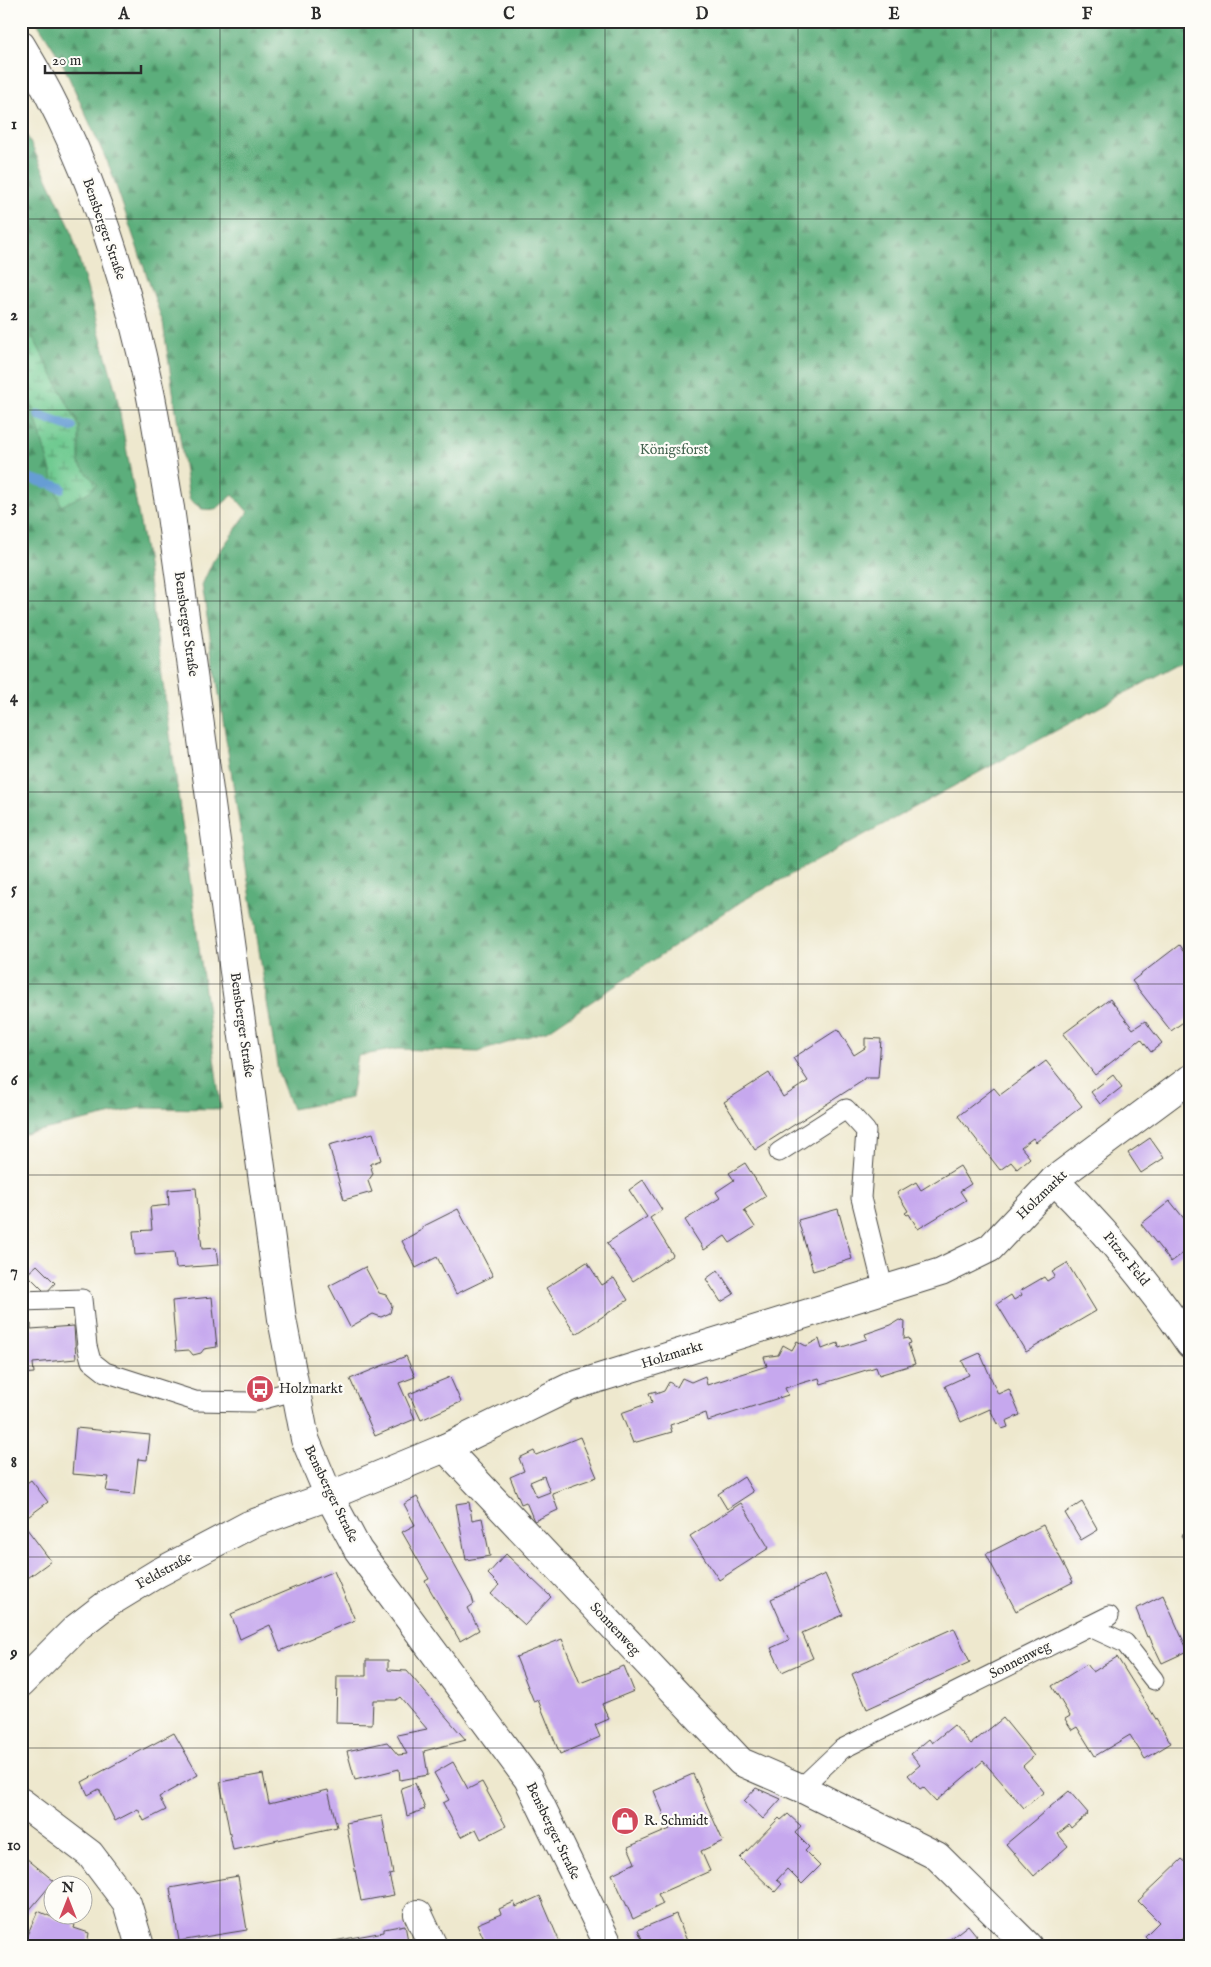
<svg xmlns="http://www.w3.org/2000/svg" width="1211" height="1967" viewBox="0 0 1211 1967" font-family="'IM FELL English',serif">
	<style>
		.forest { fill: url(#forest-firs); stroke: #446c53 }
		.wetland { fill: url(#wetland-marsh); stroke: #4e7a5e }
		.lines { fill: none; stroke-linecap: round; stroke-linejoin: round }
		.stream { stroke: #669dd4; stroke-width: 10 }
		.building { fill: #c6a8ee; fill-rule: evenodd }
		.service-casing { stroke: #484743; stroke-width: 21 }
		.minor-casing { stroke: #484743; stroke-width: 30 }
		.secondary-casing { stroke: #484743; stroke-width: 30 }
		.service { stroke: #fff; stroke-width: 19 }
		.minor { stroke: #fff; stroke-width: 28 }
		.secondary { stroke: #fff; stroke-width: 28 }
		.grid { fill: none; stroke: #2b2b2b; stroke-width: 1; stroke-opacity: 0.55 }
		.labels { text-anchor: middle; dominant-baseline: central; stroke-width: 4.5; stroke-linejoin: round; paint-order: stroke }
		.street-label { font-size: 14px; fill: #2b2b2b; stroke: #fdfcf7 }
		.park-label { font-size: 14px; fill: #43634f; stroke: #fdfcf7 }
		.poi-label { font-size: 14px; fill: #2b2b2b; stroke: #fdfcf7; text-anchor: start }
		.neatline { fill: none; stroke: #2b2b2b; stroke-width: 2 }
		.grid-label { font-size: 16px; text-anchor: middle; font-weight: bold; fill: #2b2b2b }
	</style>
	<defs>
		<pattern id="forest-firs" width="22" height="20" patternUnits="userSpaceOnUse" patternTransform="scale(1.25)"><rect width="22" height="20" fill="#5cae7b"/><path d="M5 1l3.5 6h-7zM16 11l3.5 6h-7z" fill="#4c8e65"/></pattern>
		<pattern id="wetland-marsh" width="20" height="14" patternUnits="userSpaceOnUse" patternTransform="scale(1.25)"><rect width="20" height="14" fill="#70ca91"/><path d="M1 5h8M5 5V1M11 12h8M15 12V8" fill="none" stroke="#5ca477"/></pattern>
	</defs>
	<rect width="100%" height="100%" fill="#fdfcf7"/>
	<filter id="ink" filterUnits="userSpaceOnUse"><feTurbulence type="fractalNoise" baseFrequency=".02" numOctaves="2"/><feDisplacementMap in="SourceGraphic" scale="10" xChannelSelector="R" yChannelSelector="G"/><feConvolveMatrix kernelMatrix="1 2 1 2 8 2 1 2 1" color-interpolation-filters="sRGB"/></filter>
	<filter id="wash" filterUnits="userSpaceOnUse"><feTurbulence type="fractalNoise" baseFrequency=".0096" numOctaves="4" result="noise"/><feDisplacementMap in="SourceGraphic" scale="20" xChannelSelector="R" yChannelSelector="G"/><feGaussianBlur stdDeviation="1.12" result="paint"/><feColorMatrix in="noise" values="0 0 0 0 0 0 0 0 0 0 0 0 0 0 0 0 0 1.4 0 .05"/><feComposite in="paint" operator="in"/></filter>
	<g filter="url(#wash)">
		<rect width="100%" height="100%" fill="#eee8ce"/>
		<g class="forest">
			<polygon points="36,21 1190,21 1190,658 742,901 549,1030 478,1052 397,1049 358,1056 351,1098 292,1109 278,1072 202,585 213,561 248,512 233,495 215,510 202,509 189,499 163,323 110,168 61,60"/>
			<polygon points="21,123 70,227 116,392 145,551 221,1109 139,1108 21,1135"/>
		</g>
		<polygon class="wetland" points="21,314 79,426 79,464 97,485 87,493 61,506 28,392 21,378"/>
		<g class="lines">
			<g class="stream">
				<polyline points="39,415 72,427"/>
				<polyline points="21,476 46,483"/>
				<polyline points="53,485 61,488"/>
			</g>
		</g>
		<g id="blocks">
			<g class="building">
				<polygon points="1179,945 1187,957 1190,955 1190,1017 1171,1031 1132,981"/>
				<polygon points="1110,999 1133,1029 1145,1021 1162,1043 1151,1052 1141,1039 1095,1075 1063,1034"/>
				<polygon points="838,1029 854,1055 865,1048 865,1038 881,1039 878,1078 864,1078 864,1080 755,1150 724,1102 769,1073 783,1097 808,1081 793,1058"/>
				<polygon points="1046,1061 1082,1106 1036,1142 1033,1138 1021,1147 1030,1158 1017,1169 1011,1162 1000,1170 958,1116 994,1088 1000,1095"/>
				<polygon points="1113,1075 1122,1087 1100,1104 1091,1092"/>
				<polygon points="373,1133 381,1160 370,1164 373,1174 368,1181 372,1192 344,1200 329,1145"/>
				<polygon points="1150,1138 1164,1158 1141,1173 1128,1153"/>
				<polygon points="745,1163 766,1196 744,1210 755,1227 730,1243 725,1236 704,1250 685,1220 720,1198 716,1192 734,1180 729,1173"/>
				<polygon points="960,1166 971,1184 960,1191 966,1200 918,1229 909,1214 907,1215 905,1213 908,1211 897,1193 916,1182 921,1190"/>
				<polygon points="643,1180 662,1210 650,1218 673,1255 633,1281 607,1243 647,1217 629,1190"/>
				<polygon points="196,1188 202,1249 216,1248 218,1265 176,1268 174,1252 135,1255 133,1231 152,1230 150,1207 169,1205 168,1190"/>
				<polygon points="1170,1201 1190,1226 1190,1248 1171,1262 1141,1224"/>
				<polygon points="458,1209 493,1276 456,1294 437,1257 416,1268 402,1241 423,1229 422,1227"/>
				<polygon points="838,1209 852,1259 813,1271 798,1220"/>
				<polygon points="587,1262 602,1285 614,1278 628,1300 576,1334 546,1288"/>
				<polygon points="1067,1263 1096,1311 1026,1352 997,1304 1011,1295 1014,1300 1022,1295 1020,1291 1044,1277 1047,1281 1055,1276 1052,1272"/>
				<polygon points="37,1265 55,1283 46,1293 27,1274"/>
				<polygon points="365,1267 379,1293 386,1295 392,1305 390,1313 381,1317 373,1314 350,1327 329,1286"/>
				<polygon points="718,1270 734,1294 721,1302 706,1279"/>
				<polygon points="212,1297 217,1347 204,1349 201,1353 193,1355 189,1350 176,1351 172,1301"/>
				<polygon points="899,1320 905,1322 904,1339 909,1338 911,1343 908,1344 915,1364 879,1375 876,1367 821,1384 819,1378 785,1388 788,1395 708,1421 706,1413 670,1425 672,1432 633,1443 621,1413 652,1402 649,1393 656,1391 656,1394 664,1391 669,1382 677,1387 682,1378 691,1382 705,1376 707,1385 767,1366 764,1357 778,1355 783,1345 792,1350 797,1341 806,1346 819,1339 822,1349 838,1343 839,1348 867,1339 865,1334 891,1325"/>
				<polygon points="31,1324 31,1329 74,1326 76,1359 33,1363 34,1373 21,1374 21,1325"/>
				<polygon points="980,1353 998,1394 1009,1389 1020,1415 1006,1421 1008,1427 1002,1429 999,1423 997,1424 990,1409 961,1422 945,1386 969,1375 962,1361"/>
				<polygon points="406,1356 415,1377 399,1383 415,1419 375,1436 350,1379"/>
				<polygon points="450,1377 461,1402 421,1420 409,1394"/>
				<polygon points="76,1428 150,1435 147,1460 138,1459 134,1494 106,1491 109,1477 72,1474"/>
				<path d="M580 1437 597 1477 552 1493 558 1510 534 1521 526 1502 521 1504 510 1477 524 1471 519 1458 534 1451 536 1455ZM544 1476 550 1492 537 1497 530 1482Z"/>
				<polygon points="744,1477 753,1492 727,1509 718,1494"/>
				<polygon points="31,1480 48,1502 25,1519 21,1513 21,1487"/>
				<polygon points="417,1497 472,1597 474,1604 468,1608 479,1630 460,1641 425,1581 429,1579 402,1532 415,1525 404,1504"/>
				<polygon points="469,1502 472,1520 482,1518 490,1556 466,1560 456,1504"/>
				<polygon points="1082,1502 1098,1530 1081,1540 1065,1513"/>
				<polygon points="741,1503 769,1548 719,1580 690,1536"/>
				<polygon points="21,1521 51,1561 21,1583"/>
				<polygon points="1043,1525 1073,1582 1016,1611 986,1554"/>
				<polygon points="1190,1530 1190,1551 1181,1535"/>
				<polygon points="506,1554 551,1597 525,1625 491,1594 499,1585 488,1574"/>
				<polygon points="334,1571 355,1620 280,1651 270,1625 240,1639 231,1614"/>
				<polygon points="825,1574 843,1615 802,1633 813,1658 782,1672 771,1648 789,1640 771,1599"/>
				<polygon points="1163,1595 1188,1651 1162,1663 1149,1636 1147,1637 1136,1609"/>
				<polygon points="954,1628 970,1662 867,1709 852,1674"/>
				<polygon points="562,1639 580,1683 624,1666 634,1691 602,1704 609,1719 595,1725 600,1737 560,1754 538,1700 534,1702 516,1657"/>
				<polygon points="1117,1657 1171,1743 1145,1759 1130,1735 1095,1756 1077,1727 1072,1730 1065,1719 1070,1716 1052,1686 1087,1664 1093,1672"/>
				<polygon points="366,1660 388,1660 388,1670 407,1671 466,1740 424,1751 428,1775 400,1780 399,1769 355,1780 347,1751 387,1742 398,1755 407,1754 397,1735 427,1729 400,1697 396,1700 373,1700 372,1724 336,1723 337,1676 366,1676"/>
				<polygon points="1003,1718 1034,1756 1023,1766 1044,1792 1024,1808 983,1761 936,1801 923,1787 920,1789 908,1775 920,1765 911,1754 929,1739 932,1743 954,1725 971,1744"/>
				<polygon points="174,1733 198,1775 159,1797 166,1810 144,1821 138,1809 115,1821 99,1789 88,1795 82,1782"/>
				<polygon points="453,1762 468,1789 482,1782 506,1826 481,1839 476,1829 461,1837 443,1803 449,1800 434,1773"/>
				<polygon points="263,1774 269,1804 328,1790 337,1827 233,1850 220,1782"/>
				<polygon points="693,1774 723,1841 701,1851 710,1871 658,1894 663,1904 633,1919 612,1874 635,1863 628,1847 670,1829 654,1791"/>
				<polygon points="415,1783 425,1809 407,1816 401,1788"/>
				<polygon points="756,1788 781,1799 763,1819 744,1801"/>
				<polygon points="1069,1791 1088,1813 1071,1828 1069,1825 1058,1834 1068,1846 1034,1876 1006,1844"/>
				<polygon points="627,1809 637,1827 622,1835 613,1815"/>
				<polygon points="788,1814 801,1826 795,1833 809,1847 805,1851 820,1866 802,1884 787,1869 777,1880 782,1884 775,1892 740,1858 779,1818 781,1820"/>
				<polygon points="382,1816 393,1874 389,1875 394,1895 361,1901 346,1823"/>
				<polygon points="26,1858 54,1881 21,1920 21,1864"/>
				<polygon points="1182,1859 1190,1866 1190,1931 1174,1946 1154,1946 1145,1936 1159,1922 1138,1901"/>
				<polygon points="238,1876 247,1930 179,1941 170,1888"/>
				<polygon points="540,1896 561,1945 487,1946 477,1924 501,1914 499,1909 514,1902 516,1907"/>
				<polygon points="38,1911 63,1922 64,1919 75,1925 74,1928 89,1933 87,1946 22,1946"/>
				<polygon points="676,1914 689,1946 645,1946 638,1930"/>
				<polygon points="405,1925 409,1946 329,1946 328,1942 384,1932 384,1929"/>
				<polygon points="968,1925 977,1936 964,1946 948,1946 945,1943"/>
			</g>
		</g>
	</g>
	<g filter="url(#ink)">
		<use href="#blocks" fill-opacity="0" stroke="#484743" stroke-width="1"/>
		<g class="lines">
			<g class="service-casing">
				<g id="service">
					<polyline points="779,1152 846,1109 866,1131 861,1198 884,1291"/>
					<polyline points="21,1301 82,1299 87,1346 91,1361 105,1372 195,1401 252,1402 294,1391"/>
					<polyline points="1088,1626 1125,1643 1154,1680"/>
					<polyline points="801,1788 842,1749 1109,1616"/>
				</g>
			</g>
			<g class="minor-casing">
				<g id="minor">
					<path d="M1054 1180C1105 1230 1150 1285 1190 1344"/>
					<polyline points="445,1448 741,1762 801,1788 937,1856 1028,1946"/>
					<polyline points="329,1496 445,1448 570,1387 941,1272 990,1248 1054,1180 1190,1079"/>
					<polyline points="21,1802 90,1854 127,1903 140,1946"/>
					<polyline points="418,1914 433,1946"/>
				</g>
			</g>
			<g class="secondary-casing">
				<g id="secondary">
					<path d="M21 45C85 150 125 272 150 392 158 431 163 470 170 508L282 1319 305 1439 329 1496 358 1550 528 1779 609 1946"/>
					<polyline points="21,1683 76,1628 107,1604 158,1573 249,1525 329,1496"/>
				</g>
			</g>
			<use href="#service" class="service"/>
			<use href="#minor" class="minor"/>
			<use href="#secondary" class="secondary"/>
		</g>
	</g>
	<path class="grid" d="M220 21V1946M413 21V1946M605 21V1946M798 21V1946M991 21V1946M21 219H1190M21 410H1190M21 601H1190M21 792H1190M21 984H1190M21 1175H1190M21 1366H1190M21 1557H1190M21 1748H1190"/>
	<defs>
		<g id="bus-disc" transform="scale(1.4375)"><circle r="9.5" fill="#d1495b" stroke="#fdfcf7"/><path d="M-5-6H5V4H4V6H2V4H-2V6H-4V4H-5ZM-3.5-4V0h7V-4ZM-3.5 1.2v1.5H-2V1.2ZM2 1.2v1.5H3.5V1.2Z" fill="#fff"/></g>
		<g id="shop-disc" transform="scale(1.4375)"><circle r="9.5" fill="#d1495b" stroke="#fdfcf7"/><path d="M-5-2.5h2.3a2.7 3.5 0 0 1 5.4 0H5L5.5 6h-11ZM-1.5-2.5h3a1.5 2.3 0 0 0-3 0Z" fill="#fff"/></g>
	</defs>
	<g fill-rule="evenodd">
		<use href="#bus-disc" x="260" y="1389"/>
		<use href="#shop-disc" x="625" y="1821"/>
	</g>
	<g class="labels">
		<g class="street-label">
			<text transform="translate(104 229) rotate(71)">Bensberger Straße</text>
			<text transform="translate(186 624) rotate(82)">Bensberger Straße</text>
			<text transform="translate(242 1025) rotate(82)">Bensberger Straße</text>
			<text transform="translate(1042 1195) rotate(-44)">Holzmarkt</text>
			<text transform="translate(1126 1259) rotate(51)">Pitzer Feld</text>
			<text transform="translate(672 1355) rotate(-17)">Holzmarkt</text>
			<text transform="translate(331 1494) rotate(64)">Bensberger Straße</text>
			<text transform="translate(164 1571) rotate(-29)">Feldstraße</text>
			<text transform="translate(615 1629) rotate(47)">Sonnenweg</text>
			<text transform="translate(1020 1660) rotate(-27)">Sonnenweg</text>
			<text transform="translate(553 1831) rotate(64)">Bensberger Straße</text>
		</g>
		<g class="park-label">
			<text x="674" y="450">Königsforst</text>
		</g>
		<g class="poi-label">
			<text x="279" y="1389">Holzmarkt</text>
			<text x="644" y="1821">R. Schmidt</text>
		</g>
	</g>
	<rect width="1211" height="1967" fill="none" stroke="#fdfcf7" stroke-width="55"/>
	<g transform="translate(68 1900)"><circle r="24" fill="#fdfcf7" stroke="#a9a8a5"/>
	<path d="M0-4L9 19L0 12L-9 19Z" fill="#d1495b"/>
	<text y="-8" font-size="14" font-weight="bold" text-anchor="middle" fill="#2b2b2b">N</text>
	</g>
	<path d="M45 65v8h96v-8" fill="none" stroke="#2b2b2b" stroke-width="2.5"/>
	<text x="52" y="65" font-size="15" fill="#2b2b2b" stroke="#fdfcf7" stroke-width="4" paint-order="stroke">20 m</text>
	<rect x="28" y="28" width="1156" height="1912" class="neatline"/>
	<g class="grid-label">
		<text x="124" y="19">A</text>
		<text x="316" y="19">B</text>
		<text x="509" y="19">C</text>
		<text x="702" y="19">D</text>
		<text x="894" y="19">E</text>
		<text x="1087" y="19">F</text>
		<text x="14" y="129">1</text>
		<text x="14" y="320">2</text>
		<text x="14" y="511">3</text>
		<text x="14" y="702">4</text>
		<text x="14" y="894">5</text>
		<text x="14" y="1085">6</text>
		<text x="14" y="1276">7</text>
		<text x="14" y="1467">8</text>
		<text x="14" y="1658">9</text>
		<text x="14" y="1850">10</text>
	</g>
</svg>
